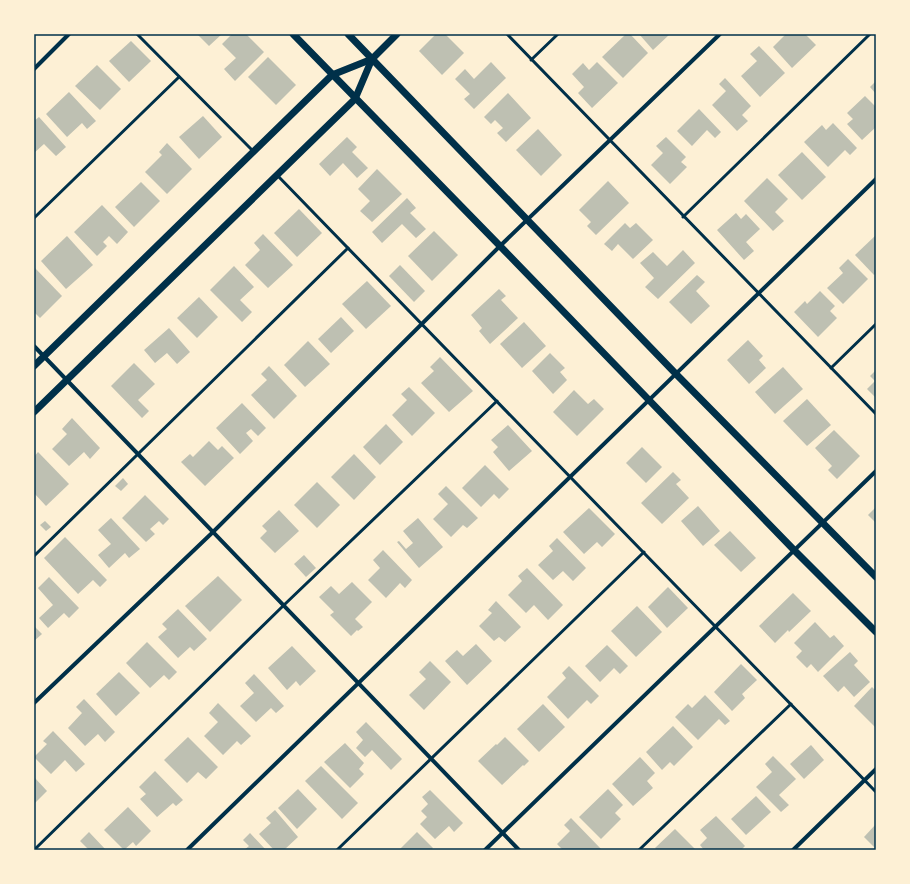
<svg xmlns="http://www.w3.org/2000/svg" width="910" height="884" viewBox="0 0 910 884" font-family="'Space Grotesk',sans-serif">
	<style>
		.building { fill: #bec0b2 }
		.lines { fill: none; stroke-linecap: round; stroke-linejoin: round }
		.service { stroke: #003049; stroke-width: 3 }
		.minor { stroke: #003049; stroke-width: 4 }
		.tertiary { stroke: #003049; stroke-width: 7 }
		.neatline { fill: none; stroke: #003049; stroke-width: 1.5 }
	</style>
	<rect width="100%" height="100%" fill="#fdf0d5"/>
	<g class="building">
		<polygon points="197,34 222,34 209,46"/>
		<polygon points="232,34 246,34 264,52 235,81 224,69 236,58 222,44"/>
		<polygon points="436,34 445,34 464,53 442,75 419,51"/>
		<polygon points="626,34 630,34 648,53 623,78 602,57"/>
		<polygon points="639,34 670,34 653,50"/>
		<polygon points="786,34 805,34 816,45 792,68 773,47"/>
		<polygon points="131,41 151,61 129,82 109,61"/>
		<polygon points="759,46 785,73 760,97 741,76 757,61 750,54"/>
		<polygon points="268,57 296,85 276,105 248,77"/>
		<polygon points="491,62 506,78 474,109 464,99 470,94 455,79 465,69 474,79"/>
		<polygon points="597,62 618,83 592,108 578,93 584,87 572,74 583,63 589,70"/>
		<polygon points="97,65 121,89 100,110 75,86"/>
		<polygon points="725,78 751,106 742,115 748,121 737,131 712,105 726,91 719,84"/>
		<polygon points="876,81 876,94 870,87"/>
		<polygon points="69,92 96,121 87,129 82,123 67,137 46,114"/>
		<polygon points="508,93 531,118 506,142 497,133 503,128 495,120 491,124 484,117"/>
		<polygon points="865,96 876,107 876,127 862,140 847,124 853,119 847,113"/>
		<polygon points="699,109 721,132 715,138 707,130 692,146 677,131"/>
		<polygon points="203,116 222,137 199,159 179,137"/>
		<polygon points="39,117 66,147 56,156 44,144 34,153 34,121"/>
		<polygon points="833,123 857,148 850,155 845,150 828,167 804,142 822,125 826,130"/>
		<polygon points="538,129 562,155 541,176 516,150"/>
		<polygon points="347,137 357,147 352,152 368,168 357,178 343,163 330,176 319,164"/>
		<polygon points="666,137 686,157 681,162 687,167 670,184 651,165 663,153 656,146"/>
		<polygon points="167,143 192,169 167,194 145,172 162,155 159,152"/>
		<polygon points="802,152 826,177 802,200 778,175"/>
		<polygon points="377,169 402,194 372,222 360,211 370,201 358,189"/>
		<polygon points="767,178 788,199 775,212 784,221 773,231 744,201"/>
		<polygon points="608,181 629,203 596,235 587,226 591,222 579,210"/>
		<polygon points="141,182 160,201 134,227 115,207"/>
		<polygon points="407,198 416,208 410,213 426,229 416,238 402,224 382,243 372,232"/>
		<polygon points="102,205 128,232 117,244 109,236 103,242 107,246 97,256 74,232"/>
		<polygon points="299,209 322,233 297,257 274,233"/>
		<polygon points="736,213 741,219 746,214 760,229 746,242 754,251 744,260 717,230"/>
		<polygon points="625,223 630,228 636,223 653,240 633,259 618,244 612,251 604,244"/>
		<polygon points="434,231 458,255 432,281 408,256"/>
		<polygon points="263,234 293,265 268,288 245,265 260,250 254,243"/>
		<polygon points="876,235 876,273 874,275 855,255"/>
		<polygon points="67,236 93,265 66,289 41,261"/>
		<polygon points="683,250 695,263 658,299 645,287 654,278 640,263 653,252 667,266"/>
		<polygon points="848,259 868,279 843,304 827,288 843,273 839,268"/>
		<polygon points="400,265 425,291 414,302 389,276"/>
		<polygon points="234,266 254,287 240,300 252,312 242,322 210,290"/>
		<polygon points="34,267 62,296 40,318 34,312"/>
		<polygon points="697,275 705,282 696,291 710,306 691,324 669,302"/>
		<polygon points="367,281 391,306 366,329 342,304"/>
		<polygon points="499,289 506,296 501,300 518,318 490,344 479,331 482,328 471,315"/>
		<polygon points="820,291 835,306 830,311 837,318 818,337 794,312 805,301 807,304"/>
		<polygon points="199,297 218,317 197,338 177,318"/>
		<polygon points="341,317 354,331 331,353 318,339"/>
		<polygon points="524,322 546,346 522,368 500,344"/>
		<polygon points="169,328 190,352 177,364 167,353 155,363 144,350"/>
		<polygon points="748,340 763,356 759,360 766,368 749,384 727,360"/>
		<polygon points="308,341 330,364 305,387 284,365"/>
		<polygon points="550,353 565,368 560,372 567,380 553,394 532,371"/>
		<polygon points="440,357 473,391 449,412 421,383 434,371 430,367"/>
		<polygon points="134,363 155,384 138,400 149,411 142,418 111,386"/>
		<polygon points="269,366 297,396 274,419 251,395 267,380 261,374"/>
		<polygon points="783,367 803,389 775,414 755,392"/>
		<polygon points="876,370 876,398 867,389 875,381 870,376"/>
		<polygon points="409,387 435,413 412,436 392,415 407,400 401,394"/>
		<polygon points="574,390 588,404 594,399 604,409 577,436 553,412"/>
		<polygon points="807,399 831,425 807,446 783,421"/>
		<polygon points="242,403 266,428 258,436 251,429 246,433 253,441 240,454 216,428"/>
		<polygon points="72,418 100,448 90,459 84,452 69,466 52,449 67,434 62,429"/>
		<polygon points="386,424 403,442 380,465 363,447"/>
		<polygon points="508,425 532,451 509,471 493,452 498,447 491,440"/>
		<polygon points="834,430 860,456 837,479 828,470 832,466 815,448"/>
		<polygon points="209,441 218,450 222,446 234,458 205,486 181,462 190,454 193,457"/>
		<polygon points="642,447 662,467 646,483 626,463"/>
		<polygon points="38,452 69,484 46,506 34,493 34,457"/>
		<polygon points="354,454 376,477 354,500 331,477"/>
		<polygon points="485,465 509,489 499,499 494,494 481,507 462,488"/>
		<polygon points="673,472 681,480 676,484 689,498 662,524 641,503"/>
		<polygon points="123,478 128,484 121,491 115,486"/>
		<polygon points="317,482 340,505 317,528 294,505"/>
		<polygon points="446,486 478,518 467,528 463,525 451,537 433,519 448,504 438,494"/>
		<polygon points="145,495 169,519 163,525 159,521 150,529 155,534 146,542 122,518"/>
		<polygon points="698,506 720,531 703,546 681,521"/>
		<polygon points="876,507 876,523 868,515"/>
		<polygon points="589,508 615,534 602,547 597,542 584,554 563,532"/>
		<polygon points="279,510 299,531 275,553 260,538 267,531 262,526"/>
		<polygon points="111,518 140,549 129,558 125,553 109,568 98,555 111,544 98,530"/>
		<polygon points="418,518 443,547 419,568 397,542 399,541 406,549 413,543 403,531"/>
		<polygon points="45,521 51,527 46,531 40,525"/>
		<polygon points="730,531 756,558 741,572 714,545"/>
		<polygon points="65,537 107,580 100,587 93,580 78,594 44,558"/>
		<polygon points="557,538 586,568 573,581 563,571 553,580 538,565 553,551 549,546"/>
		<polygon points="383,550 412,580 405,588 400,583 386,598 368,580 380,568 373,560"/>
		<polygon points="304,555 316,568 306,577 294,564"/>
		<polygon points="527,568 563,605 548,620 534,605 526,613 508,595 522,581 518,576"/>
		<polygon points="218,576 242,600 210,632 185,606"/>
		<polygon points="49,577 79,608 69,618 64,613 48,628 39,618 53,605 38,588"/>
		<polygon points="352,582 372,602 355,619 363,627 358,631 357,630 351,636 330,615 334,612 319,597 331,586 339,594"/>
		<polygon points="668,587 688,608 667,628 648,607"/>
		<polygon points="793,593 811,611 789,632 788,630 775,643 759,626"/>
		<polygon points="496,601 521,627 505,642 499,637 494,641 479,626 492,613 488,610"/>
		<polygon points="637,606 662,632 636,657 611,631"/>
		<polygon points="178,609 207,639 194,651 190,647 178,658 158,637 167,629 162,624"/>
		<polygon points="815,622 830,638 834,635 844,646 818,672 811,664 807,668 796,657 802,651 794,643"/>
		<polygon points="34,626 42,634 34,641"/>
		<polygon points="147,642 177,672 169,680 164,675 150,688 126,663"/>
		<polygon points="476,644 492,661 467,685 445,661 457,650 463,656"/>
		<polygon points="607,645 628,666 620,674 614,668 600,682 585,666"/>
		<polygon points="292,646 316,671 300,686 296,681 287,690 268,668"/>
		<polygon points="850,652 858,661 854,665 870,682 854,697 844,686 838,692 823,676"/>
		<polygon points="430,661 451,682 424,710 409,695 426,679 419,672"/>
		<polygon points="741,664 757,680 742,694 745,698 732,711 714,692"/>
		<polygon points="569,666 599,696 591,704 587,700 568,719 547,697 566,678 562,673"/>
		<polygon points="119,672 140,693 116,716 96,694"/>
		<polygon points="254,674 284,706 276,713 271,708 256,722 240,706 254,693 245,683"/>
		<polygon points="872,687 876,691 876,728 854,706"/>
		<polygon points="705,695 730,721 725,725 719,719 698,740 675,717 688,704 692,708"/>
		<polygon points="84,699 115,732 105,742 98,734 85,746 68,728 82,713 76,707"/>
		<polygon points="218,703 251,736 241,745 237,741 223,755 204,736 218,722 209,713"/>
		<polygon points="543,704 565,727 539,752 517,729"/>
		<polygon points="366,722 402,759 391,770 372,750 365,757 356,748 363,740 356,732"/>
		<polygon points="673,726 693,747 674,766 670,762 662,770 646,752"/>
		<polygon points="53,731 85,764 76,772 65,760 51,774 34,757 47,744 43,741"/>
		<polygon points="188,737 218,767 206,779 198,772 187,783 164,760"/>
		<polygon points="505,737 529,761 524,766 523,765 502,785 478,761 496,744 497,745"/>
		<polygon points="345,743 364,763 359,769 364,774 350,788 324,762"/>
		<polygon points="811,745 824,760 804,779 790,764"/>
		<polygon points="773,756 796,779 779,795 789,805 781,812 756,787 772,772 765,764"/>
		<polygon points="640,757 655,773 647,781 653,788 633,806 612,784"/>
		<polygon points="321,766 358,803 342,819 305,781"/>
		<polygon points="155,771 183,800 176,806 173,803 157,817 140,799 146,794 139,787"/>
		<polygon points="34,777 47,791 34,804"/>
		<polygon points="298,789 317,809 297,829 278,808"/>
		<polygon points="608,789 623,805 615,813 621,819 601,839 579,817"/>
		<polygon points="430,790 463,823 454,832 449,826 435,839 420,824 427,817 421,811 428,804 422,797"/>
		<polygon points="756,796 771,812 746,835 731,819"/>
		<polygon points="128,807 151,831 136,846 133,842 124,850 104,830"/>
		<polygon points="275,810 298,837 284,850 274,850 259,834 271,823 266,818"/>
		<polygon points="716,816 745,846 741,850 704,850 700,845 707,838 700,830"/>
		<polygon points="571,818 602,850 563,850 557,844 570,831 564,825"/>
		<polygon points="876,824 876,849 864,837"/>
		<polygon points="675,829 696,850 657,850 655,848"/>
		<polygon points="89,832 106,850 87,850 88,849 80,841"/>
		<polygon points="417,832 433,848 431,850 399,850"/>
		<polygon points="250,833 266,850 244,850 249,846 243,840"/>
	</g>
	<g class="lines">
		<g class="service">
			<polyline points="137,34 253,151"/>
			<polyline points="507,34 876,414"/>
			<polyline points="531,60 558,34"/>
			<polyline points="277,175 876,792"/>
			<polyline points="683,217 870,34"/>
			<polyline points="34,218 179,77"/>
			<polyline points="831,368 876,324"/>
			<polyline points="34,556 348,248"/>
			<polyline points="34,850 284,605 497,401"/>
			<polyline points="337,850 644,552"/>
			<polyline points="639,850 791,704"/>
		</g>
		<g class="minor">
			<polyline points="34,69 69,34"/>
			<polyline points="34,346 519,850"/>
			<polyline points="34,703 213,532 500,246 720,34"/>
			<polyline points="187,850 876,179"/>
			<polyline points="485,850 876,471"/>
			<polyline points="793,850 876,769"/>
		</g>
		<g class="tertiary">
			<polyline points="293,34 500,246 794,550 876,632"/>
			<polyline points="348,34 676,374 876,577"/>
			<polyline points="34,366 332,75 372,59 397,34"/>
			<polyline points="34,412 355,99 372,59"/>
		</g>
	</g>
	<rect width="910" height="884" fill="none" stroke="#fdf0d5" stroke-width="70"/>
	<rect x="35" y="35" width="840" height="814" class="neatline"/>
</svg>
